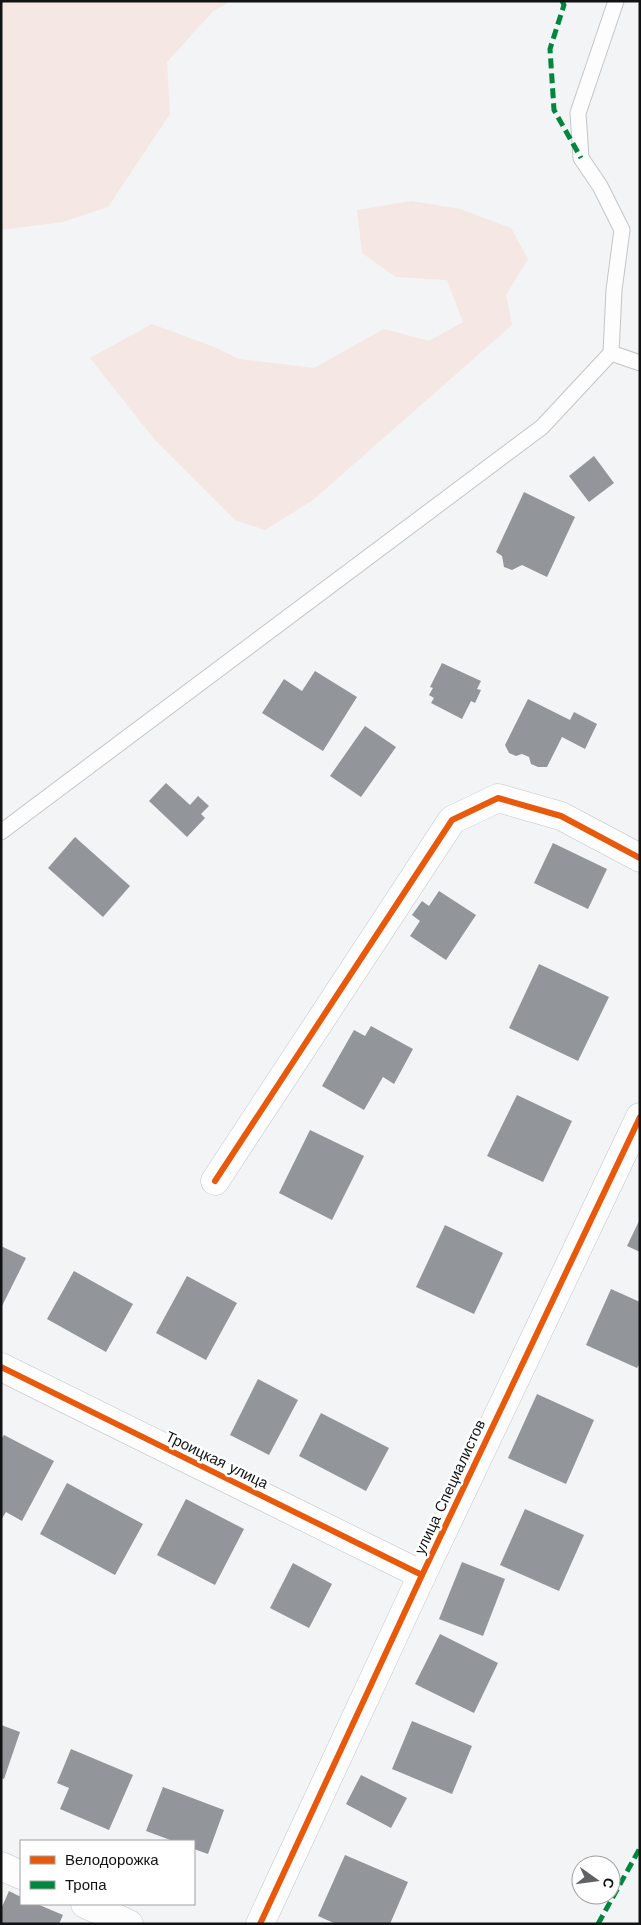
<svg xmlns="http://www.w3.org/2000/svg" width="641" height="1925" viewBox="0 0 641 1925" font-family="'Work Sans',sans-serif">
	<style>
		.green { fill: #f5e7e3 }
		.building { fill: #92969b }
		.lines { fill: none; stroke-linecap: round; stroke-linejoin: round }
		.service-casing { stroke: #c4c5c6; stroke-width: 17 }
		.minor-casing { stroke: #c4c5c6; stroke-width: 29 }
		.service { stroke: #fdfdfe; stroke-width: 15 }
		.minor { stroke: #fdfdfe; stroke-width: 28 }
		.quiet { stroke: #00873e; stroke-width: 5; stroke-dasharray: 10 5; stroke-linecap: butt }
		.cycleway-casing { stroke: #fff; stroke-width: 9 }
		.cycleway { stroke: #e8590c; stroke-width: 6 }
		.labels { text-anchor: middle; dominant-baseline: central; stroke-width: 5; stroke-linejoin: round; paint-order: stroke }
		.street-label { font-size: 15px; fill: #111213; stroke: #fff }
	</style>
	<rect width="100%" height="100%" fill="#f2f4f6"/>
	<g class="green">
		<polygon points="1,1 232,1 213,11 167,62 170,114 108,207 63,222 1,230"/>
		<polygon points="411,201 460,209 511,228 528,259 506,295 512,325 313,500 265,530 235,520 155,440 90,358 152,324 214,347 239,359 314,368 384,329 429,341 463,322 447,280 396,277 362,253 357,210"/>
	</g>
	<g class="building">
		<polygon points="594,456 614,483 589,502 569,476"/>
		<polygon points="524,492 575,517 547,577 522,565 512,570 504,567 502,556 496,552"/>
		<polygon points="442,663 481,681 477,689 481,690 475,703 471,701 462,719 431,703 434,698 429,695 433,688 430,687"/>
		<polygon points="315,671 357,697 323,751 262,713 284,679 302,691"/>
		<polygon points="528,699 570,720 574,712 597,724 585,749 562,737 547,767 538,767 531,764 529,757 522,754 516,756 509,753 505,745"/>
		<polygon points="365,726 396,747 361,797 330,776"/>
		<polygon points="166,783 190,805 198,796 209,806 201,814 205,818 187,837 149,801"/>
		<polygon points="75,837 130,886 103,917 48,868"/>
		<polygon points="553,843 607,869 588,909 534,883"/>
		<polygon points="439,891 476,915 446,960 410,936 420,921 412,915 422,901 429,906"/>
		<polygon points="539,964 609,997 578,1061 509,1028"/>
		<polygon points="371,1026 413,1049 394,1084 383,1077 364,1110 322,1086 354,1030 365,1036"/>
		<polygon points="517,1095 572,1121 543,1182 487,1156"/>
		<polygon points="310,1130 364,1156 332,1220 279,1193"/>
		<polygon points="640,1219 640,1252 627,1246"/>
		<polygon points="445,1225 503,1253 474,1314 416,1287"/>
		<polygon points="1,1246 26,1258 1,1308"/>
		<polygon points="74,1271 133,1304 106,1352 47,1319"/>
		<polygon points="187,1276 237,1303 206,1360 156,1333"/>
		<polygon points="611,1289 640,1302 640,1363 637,1368 586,1345"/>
		<polygon points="258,1379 298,1400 269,1455 230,1435"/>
		<polygon points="537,1394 594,1420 566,1484 508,1458"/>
		<polygon points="321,1413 389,1448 366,1491 299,1456"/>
		<polygon points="4,1435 54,1461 22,1521 6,1512 1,1520 1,1439"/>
		<polygon points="67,1483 143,1524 115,1575 40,1534"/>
		<polygon points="186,1499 244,1529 215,1585 157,1555"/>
		<polygon points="525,1509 584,1535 559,1591 500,1565"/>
		<polygon points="462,1562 505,1579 483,1636 439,1619"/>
		<polygon points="293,1563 332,1584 309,1628 270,1608"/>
		<polygon points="440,1634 498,1663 474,1713 415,1684"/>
		<polygon points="412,1721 472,1746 452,1794 392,1769"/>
		<polygon points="1,1725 20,1732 4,1779 1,1778"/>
		<polygon points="71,1749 133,1775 109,1830 60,1809 69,1788 57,1783"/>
		<polygon points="361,1775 407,1798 391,1828 346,1804"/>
		<polygon points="163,1787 224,1810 208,1854 194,1849 194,1841 173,1841 146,1831"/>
		<polygon points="345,1855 408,1882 390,1924 336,1924 318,1916"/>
		<polygon points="9,1891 21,1897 21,1904 37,1904 63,1915 59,1924 1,1924 1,1909"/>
	</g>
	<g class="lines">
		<g class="service-casing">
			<g id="service">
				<polyline points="616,1 578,113 581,158 600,186 622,230 614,290 611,353 640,363"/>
				<polyline points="1,832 542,427 611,353"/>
			</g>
		</g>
		<g class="minor-casing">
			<g id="minor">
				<polyline points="215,1181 452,820 498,798 561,816 640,858"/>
				<polyline points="1,1367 422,1575"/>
				<polyline points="1,1866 21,1875"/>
				<polyline points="85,1904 129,1924"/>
				<polyline points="260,1924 422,1575 640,1117"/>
			</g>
		</g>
		<use href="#service" class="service"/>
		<use href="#minor" class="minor"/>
		<g class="quiet">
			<polyline points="562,1 564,5 550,49 554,110 581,158"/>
			<polyline points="598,1924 640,1848"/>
		</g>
		<g class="cycleway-casing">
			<g id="cycleway">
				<polyline points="215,1181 452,820 498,798 561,816 640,858"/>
				<polyline points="1,1367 422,1575"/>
				<polyline points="260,1924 422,1575 640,1117"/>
			</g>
		</g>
		<use href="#cycleway" class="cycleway"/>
	</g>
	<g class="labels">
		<g class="street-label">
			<text transform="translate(217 1460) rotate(26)">Троицкая улица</text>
			<text transform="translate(450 1487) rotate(-65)">улица Специалистов</text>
		</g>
	</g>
	<rect width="641" height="1925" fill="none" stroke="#111213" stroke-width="5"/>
	<rect x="20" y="1840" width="175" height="65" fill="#ffffff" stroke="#a0a0a1"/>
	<rect x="30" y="1856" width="25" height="8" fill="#e8590c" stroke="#a0a0a1"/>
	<text x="65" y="1865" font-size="15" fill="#111213">Велодорожка</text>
	<rect x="30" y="1881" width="25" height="8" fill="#00873e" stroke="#a0a0a1"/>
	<text x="65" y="1890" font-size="15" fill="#111213">Тропа</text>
	<g transform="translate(596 1880) rotate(104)"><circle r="24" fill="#ffffff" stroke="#a0a0a1"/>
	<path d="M0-4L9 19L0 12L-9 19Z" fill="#606162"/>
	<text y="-8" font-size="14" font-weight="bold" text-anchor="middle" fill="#111213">С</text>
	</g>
</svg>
